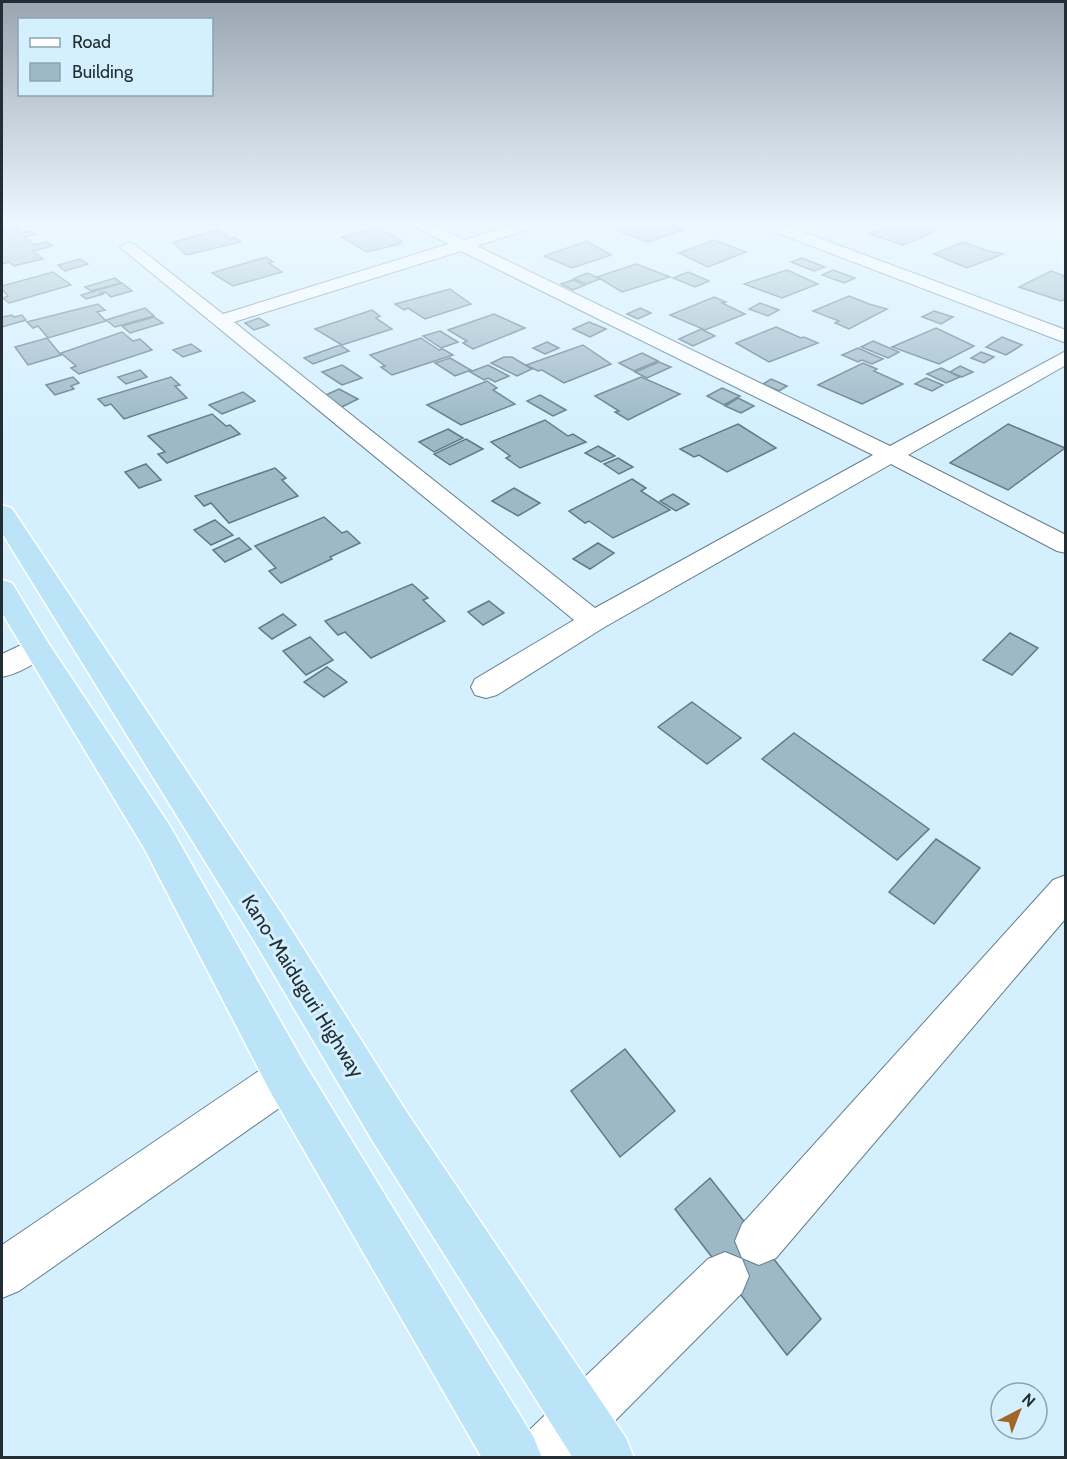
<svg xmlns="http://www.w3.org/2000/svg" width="1067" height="1459" viewBox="0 0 1067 1459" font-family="Cabin,sans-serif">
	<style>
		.building { fill: #9db8c6; stroke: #607a87; stroke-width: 1.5 }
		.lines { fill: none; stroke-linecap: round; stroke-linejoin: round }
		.minor-casing { stroke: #647e8b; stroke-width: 2 }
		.trunk-casing { stroke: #fff; stroke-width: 3 }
		.minor { fill: #fff; fill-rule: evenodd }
		.trunk { fill: #bbe4f8; fill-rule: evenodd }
		.labels { text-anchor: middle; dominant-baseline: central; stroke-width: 6; stroke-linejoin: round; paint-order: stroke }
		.near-street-label { font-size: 20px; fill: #232e34; stroke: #d4f0ff }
	</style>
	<rect width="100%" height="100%" fill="#d4f0ff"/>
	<g class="building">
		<polygon points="639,223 669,223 683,230 648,242 616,230"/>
		<polygon points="894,223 911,223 933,233 903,245 869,234"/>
		<polygon points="6,227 9,229 15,228 21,233 32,231 36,234 25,237 34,245 46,242 52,246 33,251 43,259 14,266 9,262 2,264 2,228"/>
		<polygon points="378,228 402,241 398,242 401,244 366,252 342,237"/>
		<polygon points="219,230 231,239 235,237 241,242 186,255 173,242"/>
		<polygon points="714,240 746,252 708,267 679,253"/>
		<polygon points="587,241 611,255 572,268 544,256"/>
		<polygon points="963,242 988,251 1003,254 967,268 934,254"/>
		<polygon points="266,257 273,262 269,263 282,272 233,286 212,273"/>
		<polygon points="802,258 825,267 814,271 791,262"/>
		<polygon points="80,259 88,264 65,271 58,265"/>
		<polygon points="636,264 670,277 622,292 597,277"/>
		<polygon points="787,270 818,284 782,298 744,284"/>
		<polygon points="833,270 855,278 844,283 822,275"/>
		<polygon points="1051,271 1065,276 1063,277 1066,278 1066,299 1061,301 1019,287"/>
		<polygon points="53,272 71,285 9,303 3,298 8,296 2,289 2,286"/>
		<polygon points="688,272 709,281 695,287 673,278"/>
		<polygon points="587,273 600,279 587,284 573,279"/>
		<polygon points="115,278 121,283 91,291 85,287"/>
		<polygon points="573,280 585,285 573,290 561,284"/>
		<polygon points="122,283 132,291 111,297 105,292 101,293 103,294 86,299 81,295"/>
		<polygon points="450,289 471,304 425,319 408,308 404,310 395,304"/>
		<polygon points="849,296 869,304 887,309 849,329 835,323 839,321 813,311"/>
		<polygon points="714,297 726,302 722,303 745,314 705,330 670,315"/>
		<polygon points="760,303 779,310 768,316 749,309"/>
		<polygon points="98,304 105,310 97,312 106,321 48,338 38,326 33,328 27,322"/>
		<polygon points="145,308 154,316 115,327 106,320"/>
		<polygon points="640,308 651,313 638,319 627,314"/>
		<polygon points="372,310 380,316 376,318 392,329 342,345 315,329"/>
		<polygon points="934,311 953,317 941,324 922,317"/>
		<polygon points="494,314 525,328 473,349 463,343 467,341 448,330"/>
		<polygon points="12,315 14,317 22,315 26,320 2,327 2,317"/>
		<polygon points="154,317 163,323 130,333 122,326"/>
		<polygon points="259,318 269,325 254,330 245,323"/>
		<polygon points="589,322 606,329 590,337 573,329"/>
		<polygon points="776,327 801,338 804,337 818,343 769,362 736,343"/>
		<polygon points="936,328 974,346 939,364 892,347"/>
		<polygon points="701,329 715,336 693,346 679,339"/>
		<polygon points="440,331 458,342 441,348 423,336"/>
		<polygon points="122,332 133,341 140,339 152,350 79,374 71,368 76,366 61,353"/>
		<polygon points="1002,337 1022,345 1006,355 986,347"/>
		<polygon points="47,338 61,355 28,365 15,347"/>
		<polygon points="421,338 439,350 443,349 453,355 392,375 381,367 385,366 370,355"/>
		<polygon points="873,341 899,352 888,358 861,347"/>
		<polygon points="547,342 559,348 545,354 533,348"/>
		<polygon points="191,344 201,351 183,357 173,350"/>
		<polygon points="340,345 349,351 313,364 304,358"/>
		<polygon points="583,345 611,364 564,383 542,370 538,371 526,365"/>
		<polygon points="858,348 883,359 872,364 862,360 858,362 842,355"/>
		<polygon points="981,352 994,357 984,363 971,358"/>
		<polygon points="642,353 658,361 634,371 619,363"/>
		<polygon points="504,357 512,357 532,369 517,376 491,363"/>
		<polygon points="450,358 471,370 455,376 435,363"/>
		<polygon points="659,362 671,367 647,378 635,372"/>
		<polygon points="863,363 877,369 874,371 903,384 862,404 818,385"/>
		<polygon points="342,365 362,378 342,385 322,372"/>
		<polygon points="488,365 509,376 495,382 488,378 484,380 470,372"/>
		<polygon points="960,366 973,372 962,377 950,372"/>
		<polygon points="941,368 960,377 946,383 927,374"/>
		<polygon points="140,370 147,377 126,384 118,377"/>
		<polygon points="73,377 79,383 71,386 74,389 55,395 46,385"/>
		<polygon points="171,377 180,385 175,386 187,398 124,419 111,404 105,406 98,399"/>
		<polygon points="641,377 680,394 628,420 615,412 619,411 595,396"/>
		<polygon points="926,378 943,385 932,391 915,384"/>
		<polygon points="771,379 787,386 779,391 763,384"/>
		<polygon points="487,381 497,388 493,390 515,404 461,425 427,405"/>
		<polygon points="722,388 740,396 724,405 707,396"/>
		<polygon points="339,389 358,399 340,408 321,397"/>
		<polygon points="243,392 255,401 222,414 209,405"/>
		<polygon points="540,395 566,410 553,416 527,401"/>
		<polygon points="738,398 754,406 741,413 725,406"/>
		<polygon points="212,414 226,426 230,425 240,434 167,463 158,454 165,452 148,436"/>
		<polygon points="545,420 568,436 573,434 586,442 520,468 506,458 510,456 491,442"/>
		<polygon points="738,424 776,448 727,472 699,455 694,457 680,449"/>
		<polygon points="1008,424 1065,448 1008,490 950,463"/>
		<polygon points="448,429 463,438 434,452 419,442"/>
		<polygon points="466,439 483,449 450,465 434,454"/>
		<polygon points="598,446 615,456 601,462 585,453"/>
		<polygon points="618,458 633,467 619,474 604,464"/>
		<polygon points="146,464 161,480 139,488 125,472"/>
		<polygon points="275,468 286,478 282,480 298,496 229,523 211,503 204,506 195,496"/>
		<polygon points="632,479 646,488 641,491 670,510 613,538 589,521 585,523 569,511"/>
		<polygon points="514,488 540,503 518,516 492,501"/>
		<polygon points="673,494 689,504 676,511 660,501"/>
		<polygon points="324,517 342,533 347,531 360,543 330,557 332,559 281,583 269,571 276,568 255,546"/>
		<polygon points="215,520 233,535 211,545 194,530"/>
		<polygon points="239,538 251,549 225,562 213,550"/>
		<polygon points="598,543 614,553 590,569 573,559"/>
		<polygon points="412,584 428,598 423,600 445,621 371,658 345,632 338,635 325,621"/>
		<polygon points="489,601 504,613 483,625 468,612"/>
		<polygon points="283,614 296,625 272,639 259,628"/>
		<polygon points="1010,633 1038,648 1012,675 983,660"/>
		<polygon points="310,637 333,660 306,675 283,651"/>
		<polygon points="327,667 347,682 324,697 304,682"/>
		<polygon points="692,702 741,738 707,764 658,727"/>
		<polygon points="794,733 929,829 897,860 762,759"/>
		<polygon points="936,839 980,868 934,924 889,892"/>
		<polygon points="625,1049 675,1111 620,1157 571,1091"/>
		<polygon points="710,1178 821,1319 787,1355 675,1209"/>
	</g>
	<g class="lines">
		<g class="minor-casing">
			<g id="minor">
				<path d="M409 223H430L464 240 517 223H542L539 226 477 246 890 446 1066 351V365L908 455 1066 535V553L1057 551 891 464 603 628 497 695 486 698 475 695 471 687 475 679 574 620 120 247 128 242 134 244 223 314 448 244ZM461 251 873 455 595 608 234 322Z"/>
				<polygon points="756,223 779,223 1066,330 1066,343 759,226"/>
				<path d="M36 638 46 641 50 648C42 662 17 674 2 677V654Z"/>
				<polygon points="1066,875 1066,918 776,1258 759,1265 742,1258 735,1241 742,1224 1053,880"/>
				<polygon points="287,1056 302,1062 308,1077 302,1092 19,1291 2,1298 2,1245 272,1062"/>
				<polygon points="725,1252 742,1259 749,1276 742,1293 578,1458 512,1458 520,1439 708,1259"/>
			</g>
		</g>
		<g class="trunk-casing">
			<g id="trunk">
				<polygon points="2,505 11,508 15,513 281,913 404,1108 626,1438 634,1458 573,1458 372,1140 253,939 2,533"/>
				<polygon points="2,580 12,583 47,641 170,826 303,1061 534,1438 542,1458 482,1458 271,1093 144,848 2,613"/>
			</g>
		</g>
		<use href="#minor" class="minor"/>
		<use href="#trunk" class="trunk"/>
	</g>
	<linearGradient id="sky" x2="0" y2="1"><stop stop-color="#99a5b1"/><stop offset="0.52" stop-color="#ecf8ff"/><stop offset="1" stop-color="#ecf8ff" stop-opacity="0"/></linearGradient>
	<rect width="1067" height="427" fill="url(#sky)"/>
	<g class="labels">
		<g class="near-street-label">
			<text transform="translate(303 986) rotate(58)">Kano-Maiduguri Highway</text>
		</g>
	</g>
	<rect width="1067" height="1459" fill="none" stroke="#232e34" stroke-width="6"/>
	<rect x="18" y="18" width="195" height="78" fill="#d4f0ff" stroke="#8da2ae" stroke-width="1.5"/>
	<rect x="30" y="38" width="30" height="9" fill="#ffffff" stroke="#8da2ae" stroke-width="1.5"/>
	<text x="72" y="48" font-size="18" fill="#232e34">Road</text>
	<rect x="30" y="63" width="30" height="18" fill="#9db8c6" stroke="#8da2ae" stroke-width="1.5"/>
	<text x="72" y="78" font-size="18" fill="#232e34">Building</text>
	<g transform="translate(1019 1411) rotate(42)"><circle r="28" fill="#d4f0ff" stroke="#8da2ae" stroke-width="1.5"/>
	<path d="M0-4.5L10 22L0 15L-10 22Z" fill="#a26728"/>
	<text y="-9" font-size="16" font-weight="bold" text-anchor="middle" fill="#232e34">N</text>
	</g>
</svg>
